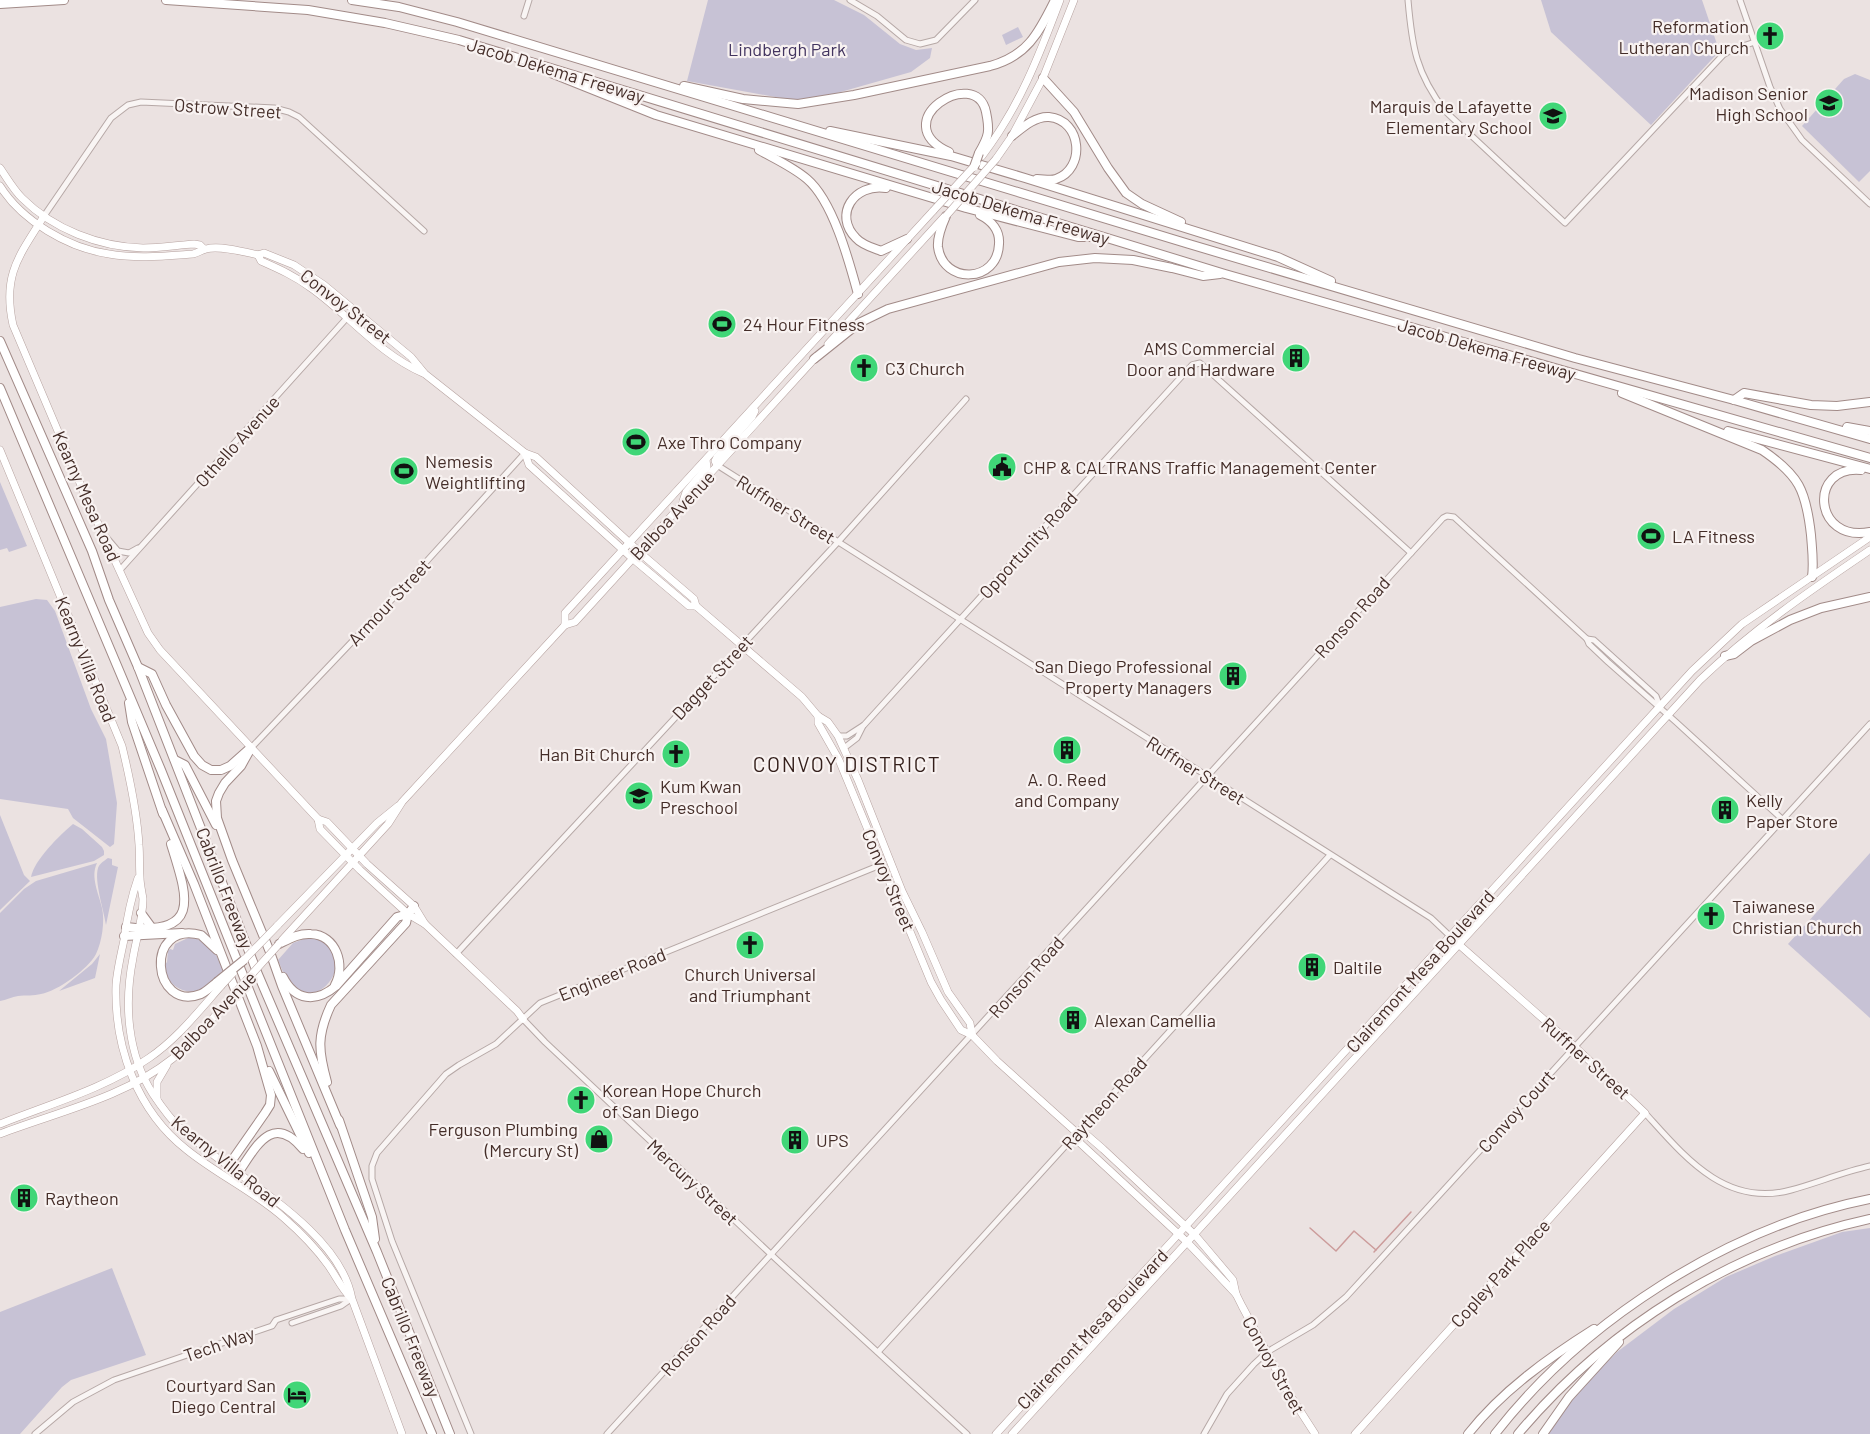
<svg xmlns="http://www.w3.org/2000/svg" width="1870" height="1434" viewBox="0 0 1870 1434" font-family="Barlow,sans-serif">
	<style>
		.green { fill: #c7c2d5 }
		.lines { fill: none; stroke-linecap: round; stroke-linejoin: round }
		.stream { stroke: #cc9c9b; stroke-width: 1.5 }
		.minor-casing { stroke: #b6a8a6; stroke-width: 7 }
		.major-casing { stroke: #b7a3a0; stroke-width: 8 }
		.highway-casing { stroke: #a28b88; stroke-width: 10 }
		.minor { stroke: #f9f5f4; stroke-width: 5 }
		.major { stroke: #fff; stroke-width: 7 }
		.highway { stroke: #fff; stroke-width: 8 }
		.major-bridge-casing { stroke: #b7a3a0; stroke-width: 8; stroke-linecap: butt }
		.highway-bridge-casing { stroke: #a28b88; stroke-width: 10; stroke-linecap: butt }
		.major-bridge { stroke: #fff; stroke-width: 7 }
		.highway-bridge { stroke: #fff; stroke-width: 8 }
		.labels { text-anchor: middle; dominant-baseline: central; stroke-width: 4.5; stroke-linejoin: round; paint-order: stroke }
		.poi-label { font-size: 18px; fill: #442d28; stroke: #f8f2f1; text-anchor: start }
		.park-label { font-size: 18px; fill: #433560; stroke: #f8f2f1 }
		.street-label { font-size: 18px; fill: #442d28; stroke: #f8f2f1 }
		.quarter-label { font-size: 21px; letter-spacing: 1.5px; fill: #341f1b; stroke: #f8f2f1 }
	</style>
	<rect width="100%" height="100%" fill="#ebe2e1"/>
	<g class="green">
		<polygon points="708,0 834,0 864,15 900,44 916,50 932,48 930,58 911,72 830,95 792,100 687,81"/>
		<polygon points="1541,0 1702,0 1720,53 1714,57 1651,125 1551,32"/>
		<polygon points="1018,27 1023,37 1006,45 1002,35"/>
		<polygon points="1855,74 1870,80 1870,171 1859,182 1802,126 1844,79"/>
		<polygon points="0,482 27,546 9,552 7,548 0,550"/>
		<polygon points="36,599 47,600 55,611 91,709 106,739 117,803 114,844 110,847 73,818 68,809 0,799 0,607"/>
		<polygon points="0,815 24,875 30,881 0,910"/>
		<path d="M73 824 82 829 102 847 104 851V855L94 861 31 877C34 860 60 835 73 824Z"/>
		<polygon points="1870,853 1870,1018 1788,944"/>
		<path d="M108 858 112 859V865L118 867 106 925C104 911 94 881 98 868 100 863 104 861 108 858Z"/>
		<path d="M97 863C90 877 99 894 102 908 105 921 102 942 96 954 88 969 58 991 41 994 34 996 25 995 18 996 12 997 6 1000 0 1001V913L24 889 36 881Z"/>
		<path d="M309 937C366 945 321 1022 288 981 284 975 281 967 278 960L293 943Z"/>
		<path d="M188 938C207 937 217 953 223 970 210 985 195 1000 175 986 168 981 166 974 164 966L167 962 168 951 170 949 173 950 175 944Z"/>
		<polygon points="100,954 95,978 59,991 92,964"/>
		<polygon points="1870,1228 1870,1434 1546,1434 1578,1391 1617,1352 1674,1309 1726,1277 1775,1256 1842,1232"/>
		<polygon points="112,1268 146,1355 71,1380 62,1387 20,1434 0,1434 0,1312"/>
	</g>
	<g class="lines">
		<g class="stream">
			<polyline points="1310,1228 1336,1251 1354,1231 1376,1250"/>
			<polyline points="1374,1252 1411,1212"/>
		</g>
		<g class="minor-casing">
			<g id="minor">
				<polyline points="850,0 877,16 906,40 920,44 936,40 975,0"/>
				<path d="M1408 0C1412 47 1416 73 1445 111L1565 223 1723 55 1731 50 1755 42"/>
				<polyline points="1740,0 1770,87 1780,109 1802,140 1870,204"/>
				<polyline points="524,16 529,0"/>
				<polyline points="44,216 111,118 128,105 141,102 274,108 289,112 299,117 424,231"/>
				<polyline points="717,465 1431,918 1451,937"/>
				<polyline points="107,538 118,551 129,553 138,548"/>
				<polyline points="120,570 354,310"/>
				<polyline points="1587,639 1594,640 1656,696 1660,707"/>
				<polyline points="838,736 847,736 864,725 1192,365 1200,363 1411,553"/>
				<polyline points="251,748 385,607 525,453"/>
				<polyline points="844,748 857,738 863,726"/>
				<polyline points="456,954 838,542 966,399"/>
				<polyline points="523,1019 545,1042 777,1260 967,1434"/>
				<path d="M1645 1113C1684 1156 1725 1208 1791 1190 1817 1183 1843 1172 1870 1166"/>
				<polyline points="292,1323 341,1306 351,1299"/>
				<polyline points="878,1352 1330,855"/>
				<polyline points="35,1434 73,1402 114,1380 272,1326 276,1320 339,1299 352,1299"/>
				<polyline points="471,1434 392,1241 372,1179 372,1166 377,1153 446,1074 459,1065 496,1044 540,1003 883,864"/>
				<polyline points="607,1434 1443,518 1447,516 1454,517 1587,639 1589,644 1608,662 1676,722 1782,819"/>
				<polyline points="1204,1434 1227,1394 1254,1364 1267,1352 1313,1325 1346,1297 1870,724"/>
			</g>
		</g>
		<g class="major-casing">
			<g id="major">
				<path d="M982 156C1019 108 1039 56 1060 0"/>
				<polyline points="996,159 1012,136 1043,78 1074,0"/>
				<path d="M0 168C7 178 13 189 22 198 53 229 99 247 143 248 160 248 178 245 194 244L200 245 204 249"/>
				<path d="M0 186C22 221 68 248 109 254 137 259 165 256 193 254 198 253 201 250 206 249 219 245 245 252 258 255L264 253 294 265 324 285 411 357 425 374 525 453 536 457 645 557 694 599 696 606 802 697 818 716 828 722 838 736 858 780 902 891 922 932 948 992 970 1023 972 1035"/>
				<path d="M44 216C19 256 2 275 13 325L85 495 148 633 160 650 318 819 320 829 360 870 408 914 425 924"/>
				<path d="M258 255 261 261C279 269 295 276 311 288 349 315 379 354 423 373"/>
				<polyline points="828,344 944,217"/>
				<path d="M0 450 122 746C130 779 137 811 139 845 140 856 139 866 140 877 140 884 142 892 143 899 143 919 136 939 133 958 124 1003 127 1054 153 1094 161 1106 170 1119 181 1129 232 1176 339 1227 352 1299L402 1434"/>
				<polyline points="525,453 529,465 632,558 689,606 696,606"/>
				<polyline points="717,465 715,461 717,457 752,417 755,411"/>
				<polyline points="683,501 686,492 707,467 706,460"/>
				<polyline points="565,625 565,613 933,211"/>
				<polyline points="818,716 818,723 839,760 931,982 941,1000 961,1030 972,1035 997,1061 1077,1133 1088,1136 1103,1149 1195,1235 1233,1280 1236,1294 1242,1306 1288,1392 1315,1434"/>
				<polyline points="318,819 327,822 367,864 414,906 425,924 517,1011 523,1019"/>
				<path d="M138 878C131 898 127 918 124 940 121 954 117 970 116 985 114 1047 137 1111 187 1150 218 1175 255 1192 284 1218 300 1232 315 1247 328 1265 336 1276 341 1288 351 1298"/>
				<polyline points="277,926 377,823 398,806"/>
				<polyline points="282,940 388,824 402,802 565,625 575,622 816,357"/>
				<polyline points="157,1099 157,1082 167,1065"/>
				<path d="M0 1124C50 1104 104 1089 149 1058 177 1039 198 1012 221 986"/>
				<polyline points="1077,1133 1080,1143 1187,1242 1236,1294"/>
				<path d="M0 1134C57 1112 123 1098 172 1059 192 1043 209 1023 226 1003"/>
				<polyline points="996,1434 1692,671 1742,624 1870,537"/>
				<path d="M1012 1434 1700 680C1752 630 1811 590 1870 550"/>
				<polyline points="1355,1434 1645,1113 1575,1047 1456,942"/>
			</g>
		</g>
		<g class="highway-casing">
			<g id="highway">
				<polyline points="166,0 308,10 385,23 459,40 1225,274 1870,458"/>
				<polyline points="352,0 399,7 457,22 1189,244 1575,358 1734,400 1870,439"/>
				<polyline points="0,4 64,0"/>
				<polyline points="551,73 656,115 966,208 1078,237 1095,237"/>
				<polyline points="1043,78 1074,112 1108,168 1126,193 1142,204 1181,222"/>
				<path d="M684 86 743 99 798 104 854 95 990 66C1028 56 1039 32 1055 0"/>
				<polyline points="830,131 951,156 1025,178 1278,257 1331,281"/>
				<path d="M1012 136C1022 128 1035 116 1049 117 1082 120 1086 169 1056 179 1051 181 1043 179 1037 179"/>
				<path d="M759 150C775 159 793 167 807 179 833 201 849 261 858 294"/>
				<path d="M949 152C884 122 976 64 986 112 990 131 989 136 979 153"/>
				<path d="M886 188C854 183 833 215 856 238 862 245 873 248 881 251L907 239"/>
				<path d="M946 216C942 225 937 237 938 247 943 285 998 283 999 244 1000 231 992 221 980 215"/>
				<polyline points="0,341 92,551 109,600 138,667 257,972 377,1252 450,1434"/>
				<polyline points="814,359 859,323 888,309 1059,262 1095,258 1133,260 1172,268 1203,276 1220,274"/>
				<polyline points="0,388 161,770 345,1230 432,1434"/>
				<path d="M1622 393 1762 450C1799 475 1806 490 1811 535 1812 549 1814 562 1812 577"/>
				<polyline points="1734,400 1744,393 1811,405 1837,406 1870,402"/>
				<polyline points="1847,427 1870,431"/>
				<polyline points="1728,431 1870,469"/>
				<path d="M1861 470C1808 465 1813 543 1870 532"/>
				<polyline points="1725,656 1734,654 1751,641 1790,620 1821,608 1870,597"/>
				<polyline points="138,667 152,674 166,705 194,756 202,765 211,770 221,770 230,766 248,750"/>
				<polyline points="129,703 132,722 163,814"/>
				<polyline points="251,748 241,766 225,783 219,793 216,801 217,818 232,860 270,952 282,986 340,1125"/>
				<polyline points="175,760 185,765 216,825"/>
				<polyline points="162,810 194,884 257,1046 271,1095 270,1105 265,1113 228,1166"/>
				<polyline points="141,913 152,928"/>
				<path d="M126 927C203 936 187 896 171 844"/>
				<polyline points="124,936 182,933"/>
				<path d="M279 944C289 939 299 933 311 934 336 935 346 965 335 985"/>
				<path d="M283 977C295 1001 316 1003 336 986L397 917 408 914"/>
				<path d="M217 982C212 986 207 991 201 994 152 1013 143 920 201 935L217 950"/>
				<polyline points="269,1071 309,1153"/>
				<path d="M327 1082C318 1050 317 1035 331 1005L406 923 408 914 414 906"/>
				<polyline points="339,1120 372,1217 375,1239"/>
				<path d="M238 1173C256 1147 272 1112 303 1149"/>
				<path d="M1468 1434C1502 1391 1548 1358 1594 1329"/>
				<path d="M1495 1434C1583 1321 1728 1227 1870 1199"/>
				<path d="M1518 1434C1608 1327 1733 1249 1870 1219"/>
				<polyline points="1543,1434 1569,1397 1619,1342"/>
			</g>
		</g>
		<use href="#minor" class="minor"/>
		<use href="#major" class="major"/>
		<use href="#highway" class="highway"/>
		<g class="major-bridge-casing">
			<g id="major-bridge">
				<polyline points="933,211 977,163"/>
				<polyline points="946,216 996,159"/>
				<polyline points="242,962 277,926"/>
				<polyline points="221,986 233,973"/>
				<polyline points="226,1003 279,944"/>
			</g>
		</g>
		<g class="highway-bridge-casing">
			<g id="highway-bridge">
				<polyline points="974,167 979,153"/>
				<polyline points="217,982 244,960"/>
			</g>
		</g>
		<use href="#major-bridge" class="major-bridge"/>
		<use href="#highway-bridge" class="highway-bridge"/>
	</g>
	<defs>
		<g id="church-disc" transform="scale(1.5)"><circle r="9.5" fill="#40d677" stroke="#f8f2f1"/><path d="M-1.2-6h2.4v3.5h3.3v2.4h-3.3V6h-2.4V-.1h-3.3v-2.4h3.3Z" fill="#111"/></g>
		<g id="school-disc" transform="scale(1.5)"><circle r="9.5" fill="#40d677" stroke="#f8f2f1"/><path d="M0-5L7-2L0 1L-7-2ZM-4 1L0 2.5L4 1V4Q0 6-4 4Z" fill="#111"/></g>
		<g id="stadium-disc" transform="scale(1.5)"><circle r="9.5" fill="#40d677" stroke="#f8f2f1"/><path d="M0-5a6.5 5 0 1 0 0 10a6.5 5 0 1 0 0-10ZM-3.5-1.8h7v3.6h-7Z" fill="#111"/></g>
		<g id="building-disc" transform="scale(1.5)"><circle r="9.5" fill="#40d677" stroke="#f8f2f1"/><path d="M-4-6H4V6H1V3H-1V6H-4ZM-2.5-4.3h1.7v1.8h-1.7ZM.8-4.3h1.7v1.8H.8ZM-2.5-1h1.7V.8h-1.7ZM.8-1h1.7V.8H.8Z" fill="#111"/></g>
		<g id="civic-disc" transform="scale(1.5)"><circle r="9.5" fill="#40d677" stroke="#f8f2f1"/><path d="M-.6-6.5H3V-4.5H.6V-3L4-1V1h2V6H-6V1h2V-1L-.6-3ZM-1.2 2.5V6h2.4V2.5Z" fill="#111"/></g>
		<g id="shop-disc" transform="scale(1.5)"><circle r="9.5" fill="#40d677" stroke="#f8f2f1"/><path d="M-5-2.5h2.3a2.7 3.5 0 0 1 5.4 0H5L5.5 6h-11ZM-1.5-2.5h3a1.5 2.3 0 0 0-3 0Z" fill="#111"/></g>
		<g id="hotel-disc" transform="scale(1.5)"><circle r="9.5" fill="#40d677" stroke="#f8f2f1"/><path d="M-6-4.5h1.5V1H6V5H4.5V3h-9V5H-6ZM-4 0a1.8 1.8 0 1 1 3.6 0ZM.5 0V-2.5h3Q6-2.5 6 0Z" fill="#111"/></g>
	</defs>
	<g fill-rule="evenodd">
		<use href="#church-disc" x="1770" y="36"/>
		<use href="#school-disc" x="1829" y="103"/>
		<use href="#school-disc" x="1553" y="116"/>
		<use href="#stadium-disc" x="722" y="324"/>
		<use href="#building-disc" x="1296" y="358"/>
		<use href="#church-disc" x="864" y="368"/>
		<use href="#stadium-disc" x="636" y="442"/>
		<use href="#civic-disc" x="1002" y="467"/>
		<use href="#stadium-disc" x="404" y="471"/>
		<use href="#stadium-disc" x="1651" y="536"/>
		<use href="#building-disc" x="1233" y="676"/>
		<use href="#building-disc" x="1067" y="750"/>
		<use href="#church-disc" x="676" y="754"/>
		<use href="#school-disc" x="639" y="796"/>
		<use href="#building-disc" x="1725" y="810"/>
		<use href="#church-disc" x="1711" y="916"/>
		<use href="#church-disc" x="750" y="945"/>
		<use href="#building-disc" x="1312" y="967"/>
		<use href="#building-disc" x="1073" y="1020"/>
		<use href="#church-disc" x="581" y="1100"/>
		<use href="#shop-disc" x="599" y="1139"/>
		<use href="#building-disc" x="795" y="1140"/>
		<use href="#building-disc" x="24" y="1198"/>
		<use href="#hotel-disc" x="297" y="1395"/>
	</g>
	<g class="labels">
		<g class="poi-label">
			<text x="1749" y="26" text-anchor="end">Reformation<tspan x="1749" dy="21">Lutheran Church</tspan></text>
			<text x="1808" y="93" text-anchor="end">Madison Senior<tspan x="1808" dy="21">High School</tspan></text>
			<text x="1532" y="106" text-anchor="end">Marquis de Lafayette<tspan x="1532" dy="21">Elementary School</tspan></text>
			<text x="743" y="324">24 Hour Fitness</text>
			<text x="1275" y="348" text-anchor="end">AMS Commercial<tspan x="1275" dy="21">Door and Hardware</tspan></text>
			<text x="885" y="368">C3 Church</text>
			<text x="657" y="442">Axe Thro Company</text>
			<text x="425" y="461">Nemesis<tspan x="425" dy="21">Weightlifting</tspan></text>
			<text x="1023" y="467">CHP &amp; CALTRANS Traffic Management Center</text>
			<text x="1672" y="536">LA Fitness</text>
			<text x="1212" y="666" text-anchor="end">San Diego Professional<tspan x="1212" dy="21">Property Managers</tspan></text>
			<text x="655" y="754" text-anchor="end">Han Bit Church</text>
			<text x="1067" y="779" text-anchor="middle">A. O. Reed<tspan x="1067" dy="21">and Company</tspan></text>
			<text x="660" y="786">Kum Kwan<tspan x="660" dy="21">Preschool</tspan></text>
			<text x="1746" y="800">Kelly<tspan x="1746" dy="21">Paper Store</tspan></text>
			<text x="1732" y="906">Taiwanese<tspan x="1732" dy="21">Christian Church</tspan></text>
			<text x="1333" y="967">Daltile</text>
			<text x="750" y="974" text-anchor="middle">Church Universal<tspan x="750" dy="21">and Triumphant</tspan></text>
			<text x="1094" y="1020">Alexan Camellia</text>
			<text x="602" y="1090">Korean Hope Church<tspan x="602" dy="21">of San Diego</tspan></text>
			<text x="578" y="1129" text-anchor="end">Ferguson Plumbing<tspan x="578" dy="21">(Mercury St)</tspan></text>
			<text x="816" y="1140">UPS</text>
			<text x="45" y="1198">Raytheon</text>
			<text x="276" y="1385" text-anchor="end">Courtyard San<tspan x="276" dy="21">Diego Central</tspan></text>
		</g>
		<g class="park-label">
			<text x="787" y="49">Lindbergh Park</text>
		</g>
		<g class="street-label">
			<text transform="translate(556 70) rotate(17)">Jacob Dekema Freeway</text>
			<text transform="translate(228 108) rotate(4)">Ostrow Street</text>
			<text transform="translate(1021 212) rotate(17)">Jacob Dekema Freeway</text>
			<text transform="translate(346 306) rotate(38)">Convoy Street</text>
			<text transform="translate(1487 349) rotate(16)">Jacob Dekema Freeway</text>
			<text transform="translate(237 441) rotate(-48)">Othello Avenue</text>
			<text transform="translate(87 496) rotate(66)">Kearny Mesa Road</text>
			<text transform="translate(786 509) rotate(32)">Ruffner Street</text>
			<text transform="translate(672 515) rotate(-47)">Balboa Avenue</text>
			<text transform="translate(1028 545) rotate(-48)">Opportunity Road</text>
			<text transform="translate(389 602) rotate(-47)">Armour Street</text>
			<text transform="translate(1352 617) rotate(-48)">Ronson Road</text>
			<text transform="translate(86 659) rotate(68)">Kearny Villa Road</text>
			<text transform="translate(712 677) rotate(-47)">Dagget Street</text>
			<text transform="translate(1196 770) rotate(32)">Ruffner Street</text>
			<text transform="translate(889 880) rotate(67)">Convoy Street</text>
			<text transform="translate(225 888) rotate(69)">Cabrillo Freeway</text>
			<text transform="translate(1420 971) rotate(-48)">Clairemont Mesa Boulevard</text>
			<text transform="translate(612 974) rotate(-22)">Engineer Road</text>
			<text transform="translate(1026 977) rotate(-48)">Ronson Road</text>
			<text transform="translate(213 1015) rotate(-46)">Balboa Avenue</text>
			<text transform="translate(1586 1058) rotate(42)">Ruffner Street</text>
			<text transform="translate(1104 1103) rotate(-48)">Raytheon Road</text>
			<text transform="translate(1516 1111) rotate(-48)">Convoy Court</text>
			<text transform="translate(226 1161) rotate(39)">Kearny Villa Road</text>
			<text transform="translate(693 1182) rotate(43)">Mercury Street</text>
			<text transform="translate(1500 1273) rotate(-48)">Copley Park Place</text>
			<text transform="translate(1092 1329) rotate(-47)">Clairemont Mesa Boulevard</text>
			<text transform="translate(698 1335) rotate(-48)">Ronson Road</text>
			<text transform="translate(411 1337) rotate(68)">Cabrillo Freeway</text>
			<text transform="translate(219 1344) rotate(-19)">Tech Way</text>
			<text transform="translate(1274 1365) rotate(61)">Convoy Street</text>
		</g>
		<g class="quarter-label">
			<text x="847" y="763">CONVOY DISTRICT</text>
		</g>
	</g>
</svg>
